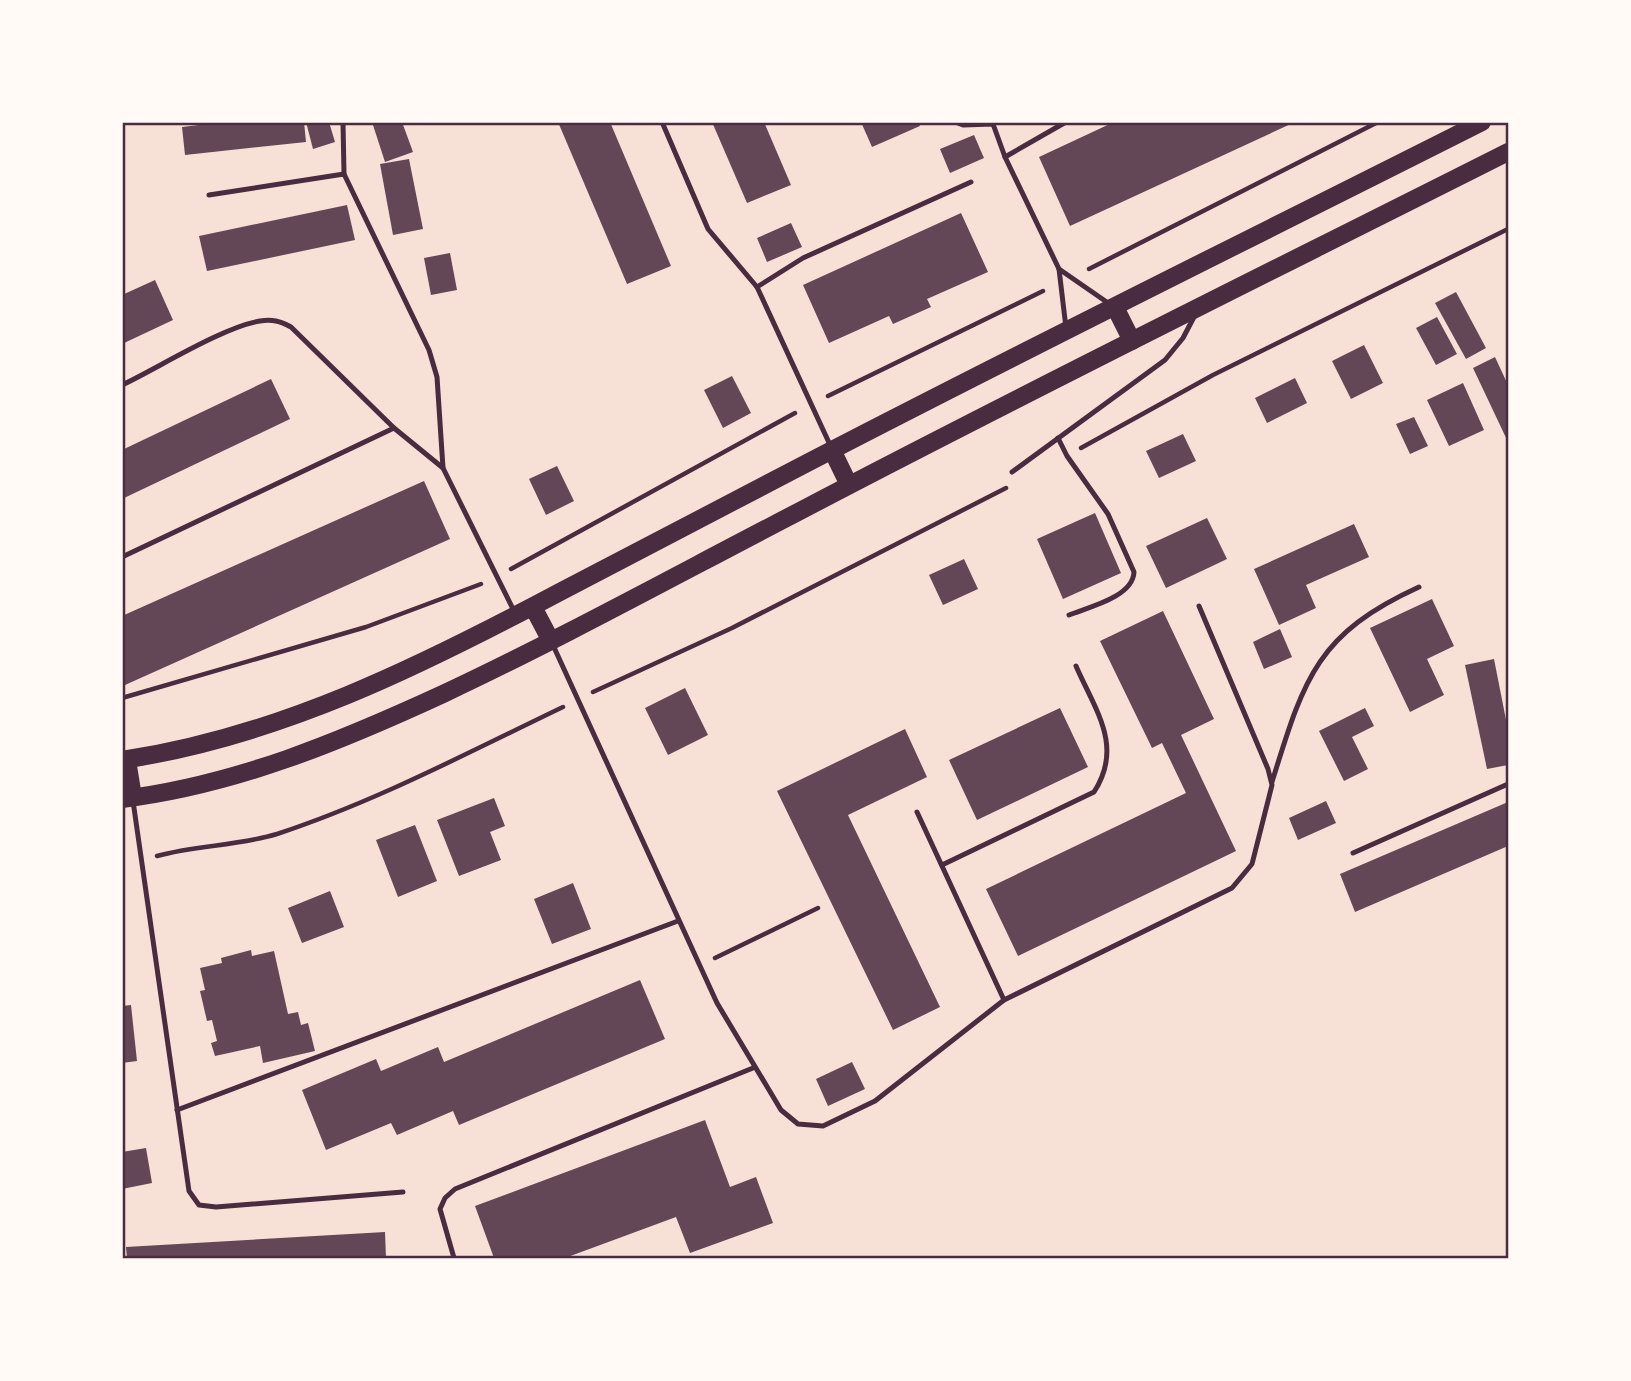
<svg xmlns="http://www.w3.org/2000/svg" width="1631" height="1381" viewBox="0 0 1631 1381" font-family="'Source Sans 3',sans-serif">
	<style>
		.building { fill: #644757 }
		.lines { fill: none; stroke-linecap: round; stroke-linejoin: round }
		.path { stroke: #4a2c40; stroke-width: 4.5 }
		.service { stroke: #4a2c40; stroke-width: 5 }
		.primary { stroke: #4a2c40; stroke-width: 18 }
		.neatline { fill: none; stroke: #4a2c40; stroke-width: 2.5 }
	</style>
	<rect width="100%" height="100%" fill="#f7e1d7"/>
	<g class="building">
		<polygon points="224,122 304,122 306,142 185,155 182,127"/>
		<polygon points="306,122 329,122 335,142 313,149"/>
		<polygon points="372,122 402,122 413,152 385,162"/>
		<polygon points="558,122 610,122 671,266 627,284"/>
		<polygon points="712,122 764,122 791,185 747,203"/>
		<polygon points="861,122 918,122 920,126 872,147"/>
		<polygon points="1114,122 1295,122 1070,226 1039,157"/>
		<polygon points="974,135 984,158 950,173 940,149"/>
		<polygon points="409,159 423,229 393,235 380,164"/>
		<polygon points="347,205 355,240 207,271 199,236"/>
		<polygon points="961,213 988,272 927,299 931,307 893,324 889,316 829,343 803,285"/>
		<polygon points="791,223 802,247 767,262 757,238"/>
		<polygon points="450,253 457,290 431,295 424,258"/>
		<polygon points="155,280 173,320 122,344 122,295"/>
		<polygon points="1456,292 1486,348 1466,359 1435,303"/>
		<polygon points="1437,317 1457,354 1436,365 1416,328"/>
		<polygon points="1364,345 1383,383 1351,399 1332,361"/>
		<polygon points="1495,357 1508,385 1508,442 1473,368"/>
		<polygon points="732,376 751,413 723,428 704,390"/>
		<polygon points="1295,378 1307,403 1267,423 1255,398"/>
		<polygon points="271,379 290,419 122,499 122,450"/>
		<polygon points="1463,383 1484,430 1449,446 1427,400"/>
		<polygon points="1414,417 1428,446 1410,454 1396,424"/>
		<polygon points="1183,434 1196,461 1159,478 1146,451"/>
		<polygon points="557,466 574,501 546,515 529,479"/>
		<polygon points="424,481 450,539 125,685 122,616"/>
		<polygon points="1095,513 1121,573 1063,599 1037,539"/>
		<polygon points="1207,518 1227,559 1166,588 1146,546"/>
		<polygon points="1354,524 1369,557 1306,585 1316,608 1279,625 1254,569"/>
		<polygon points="964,559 978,589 943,605 929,575"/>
		<polygon points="1432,599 1454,646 1427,659 1444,695 1410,712 1370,628"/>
		<polygon points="1163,611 1214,719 1181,735 1236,851 1018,956 986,889 1186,793 1162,743 1152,748 1100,641"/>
		<polygon points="1280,629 1292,657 1264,669 1253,642"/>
		<polygon points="1494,659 1508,730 1508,765 1487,769 1465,665"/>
		<polygon points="685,688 708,735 668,755 645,708"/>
		<polygon points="1060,708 1088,767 977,820 949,760"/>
		<polygon points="1365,708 1374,726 1352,737 1368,769 1344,781 1319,731"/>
		<polygon points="905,729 927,777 848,815 940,1007 893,1030 777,791"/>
		<polygon points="494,798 505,826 490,832 501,860 459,876 437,820"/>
		<polygon points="1326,801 1336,823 1298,840 1289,818"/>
		<polygon points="1508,802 1508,846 1355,912 1340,874"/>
		<polygon points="415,825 437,881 398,897 376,840"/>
		<polygon points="573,883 591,929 552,944 534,899"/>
		<polygon points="330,891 344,927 302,943 288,908"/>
		<polygon points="251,950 252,956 274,951 288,1014 298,1012 301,1025 308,1023 315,1051 263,1063 260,1046 215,1056 211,1043 217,1041 212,1020 207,1021 200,991 205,990 200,968 222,963 221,958"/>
		<polygon points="640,980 665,1039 459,1125 453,1111 397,1135 391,1123 326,1150 302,1090 376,1059 381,1071 438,1047 444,1062"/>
		<polygon points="131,1005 137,1061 122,1063 122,1006"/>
		<polygon points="852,1062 865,1089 828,1106 816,1079"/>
		<polygon points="705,1120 730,1187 756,1177 773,1223 690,1253 676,1217 565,1258 494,1258 475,1206"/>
		<polygon points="146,1148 152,1183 122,1189 122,1152"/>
		<polygon points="385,1232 386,1258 127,1258 126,1247"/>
	</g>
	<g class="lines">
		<g class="path">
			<polyline points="1089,269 1378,122"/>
			<polyline points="828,396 1043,291"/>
			<polyline points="1081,448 1213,375 1508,229"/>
			<polyline points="511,569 795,413"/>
			<polyline points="593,692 732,628 1006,488"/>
			<polyline points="122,698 366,627 481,584"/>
			<path d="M157 856C196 845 238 846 277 834 377 801 469 752 563 707"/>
			<polyline points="715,958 818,908"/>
		</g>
		<g class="service">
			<polyline points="343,122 344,174"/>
			<polyline points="662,122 708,229 757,287 831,447"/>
			<polyline points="955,122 963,125 993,124 1005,157 1059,269 1066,328"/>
			<polyline points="1005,157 1066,122"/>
			<polyline points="209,195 344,174 429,350 437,377 443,468 515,613"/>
			<polyline points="1059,269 1111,305"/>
			<polyline points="757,287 803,258 971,182"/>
			<path d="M122 385C158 368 223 327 260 321 272 319 280 321 291 327L394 428"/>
			<path d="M1058 438 1067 456 1108 514 1134 572C1133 597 1089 607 1069 615"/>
			<polyline points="1012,472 1165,360 1183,338 1194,317"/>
			<polyline points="122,557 394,428 443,468"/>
			<polyline points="552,643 717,1003 781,1110 798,1124 823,1126 875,1101 1004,1000 1232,888 1252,864 1272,785 1268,769 1199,606"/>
			<path d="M1272 782C1304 679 1316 634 1419 587"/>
			<polyline points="133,801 189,1191 199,1205 216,1207 403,1192"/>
			<polyline points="917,812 1004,1000"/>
			<polyline points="1353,853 1508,784"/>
			<path d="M942 865 1094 792C1124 746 1095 710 1076 666"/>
			<polyline points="177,1110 678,921"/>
			<polyline points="454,1258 440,1209 445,1198 455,1189 753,1068"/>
		</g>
		<g class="primary">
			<polyline points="1115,307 1132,341"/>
			<polyline points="832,450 849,485"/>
			<polyline points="533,607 551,641"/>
			<path d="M122 760C278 737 421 666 558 593 634 554 710 514 786 474 1016 354 1250 239 1482 122"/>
			<polyline points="127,760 133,797"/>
			<path d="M122 799C236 785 341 741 443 694 564 637 682 572 800 511 1034 388 1272 271 1508 152"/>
		</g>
	</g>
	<rect width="1631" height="1381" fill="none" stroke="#fffaf5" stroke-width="248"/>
	<rect x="124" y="124" width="1383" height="1133" class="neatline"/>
</svg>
